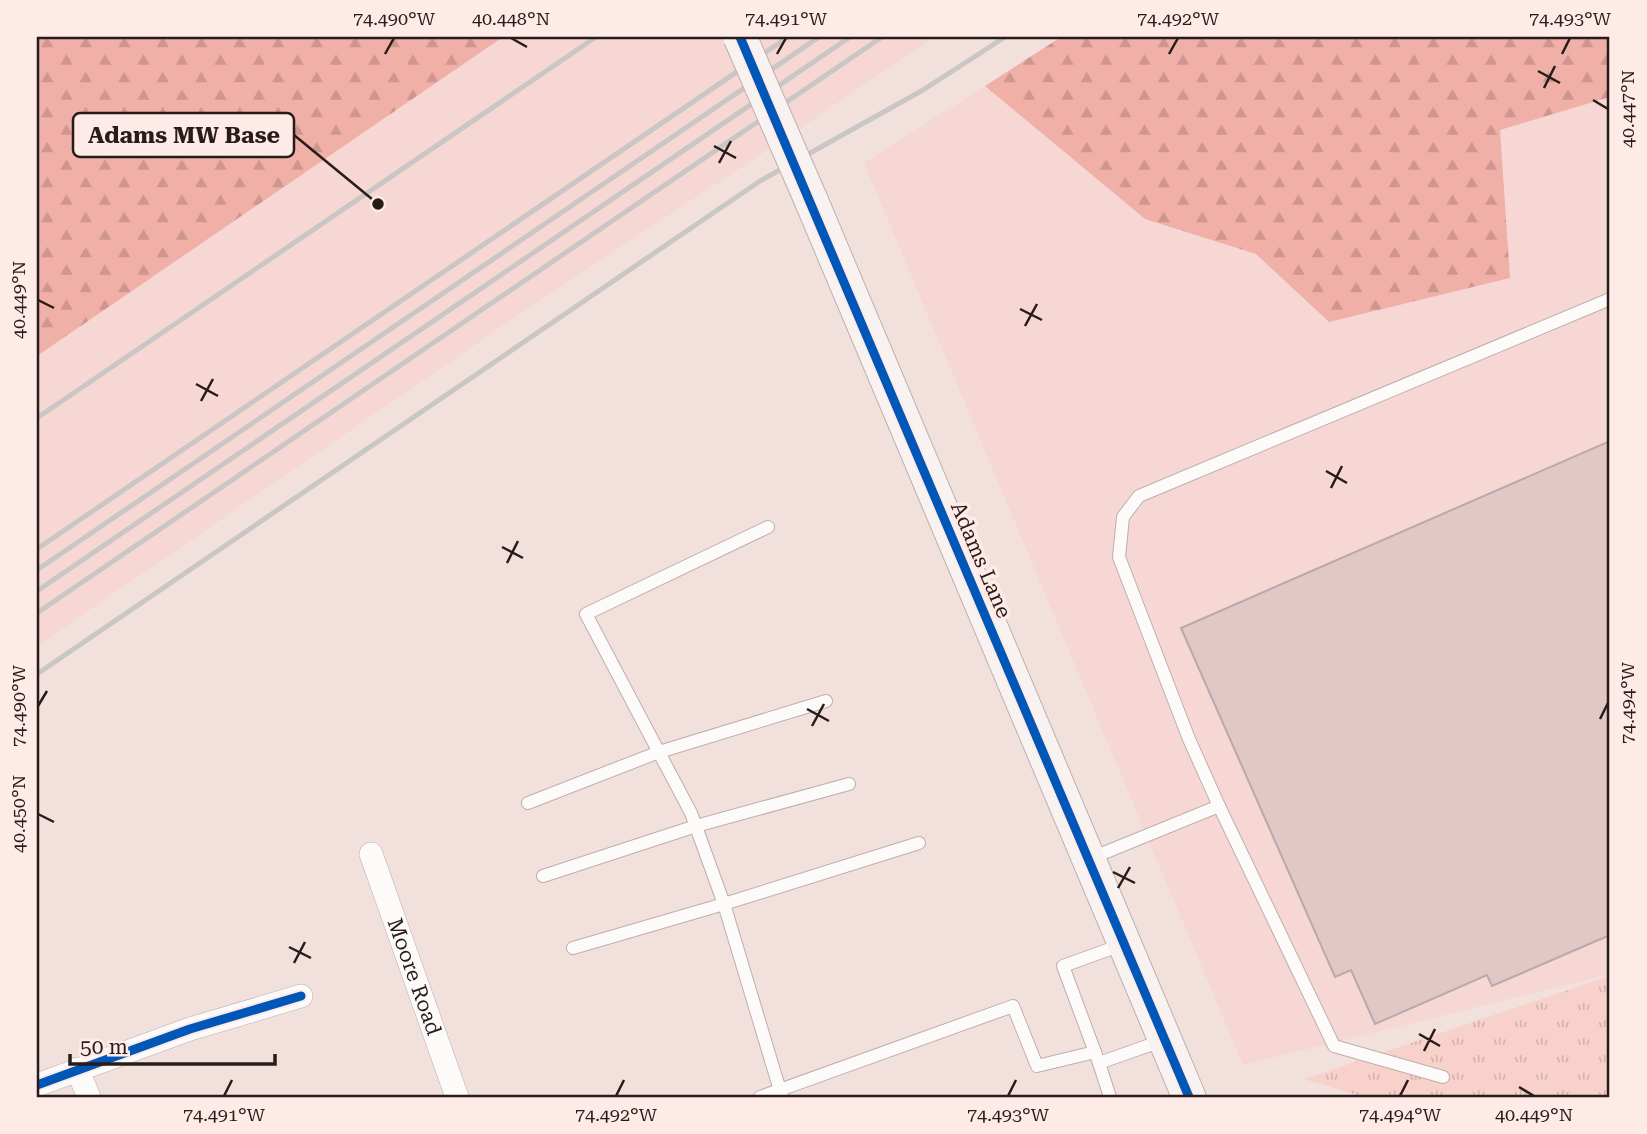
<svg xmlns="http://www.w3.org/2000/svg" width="1647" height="1134" viewBox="0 0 1647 1134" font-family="'Roboto Serif',serif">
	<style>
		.built { fill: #f6d7d3 }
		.grass { fill: url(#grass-tufts) }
		.forest { fill: url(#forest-firs) }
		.building { fill: #e1c8c6; stroke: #b7aaa8; stroke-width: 2 }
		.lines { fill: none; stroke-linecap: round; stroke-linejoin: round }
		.lane-casing { stroke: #bdafad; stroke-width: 14 }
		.street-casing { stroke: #bdafad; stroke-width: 24 }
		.secondary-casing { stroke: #bdafad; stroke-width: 35 }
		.lane { stroke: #fdfafa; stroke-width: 12 }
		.street { stroke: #fdfafa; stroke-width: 23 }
		.secondary { stroke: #f8f3f1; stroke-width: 33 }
		.rail { stroke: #cac6c5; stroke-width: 5 }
		.secondary-bridge-casing { stroke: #bdafad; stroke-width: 35; stroke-linecap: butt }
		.secondary-bridge { stroke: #f8f3f1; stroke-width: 33 }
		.cycleway-casing { stroke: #feeae7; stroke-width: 13 }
		.cycleway { stroke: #0057b8; stroke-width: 9 }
		.ticks { fill: none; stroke: #271c1a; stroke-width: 2.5 }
		.labels { text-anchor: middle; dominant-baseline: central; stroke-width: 7; stroke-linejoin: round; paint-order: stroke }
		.street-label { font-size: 21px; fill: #271c1a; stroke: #feeae7 }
		.leader { fill: none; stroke: #271c1a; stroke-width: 2.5 }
		.callout-dot { fill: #271c1a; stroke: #feeae7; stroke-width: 2.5 }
		.callout { fill: #feeae7; stroke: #271c1a; stroke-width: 2.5 }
		.callout-label { font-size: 23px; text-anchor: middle; font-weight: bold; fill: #271c1a }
		.neatline { fill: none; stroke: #271c1a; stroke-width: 2.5 }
		.ticks-label { font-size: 18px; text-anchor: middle; fill: #271c1a }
	</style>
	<defs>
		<pattern id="grass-tufts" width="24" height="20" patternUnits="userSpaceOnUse" patternTransform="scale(1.75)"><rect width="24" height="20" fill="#f9d1cb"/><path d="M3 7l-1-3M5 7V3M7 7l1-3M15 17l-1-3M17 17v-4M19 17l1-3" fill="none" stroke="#d5b3ae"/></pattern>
		<pattern id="forest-firs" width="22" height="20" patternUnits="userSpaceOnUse" patternTransform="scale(1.75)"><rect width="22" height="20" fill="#f0afa7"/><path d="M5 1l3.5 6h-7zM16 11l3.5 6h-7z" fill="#ce968f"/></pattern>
	</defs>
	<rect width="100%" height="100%" fill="#f2e0dd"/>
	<g class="built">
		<polygon points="503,37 934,37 805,125 530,307 37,646 37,356"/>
		<polygon points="985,86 1145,219 1256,254 1329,322 1500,130 1610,97 1610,974 1243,1065 864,163"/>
	</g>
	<polygon class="grass" points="1610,976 1610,1097 1364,1097 1304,1079"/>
	<g class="forest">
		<polygon points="37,37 503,37 37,356"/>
		<polygon points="1061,37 1609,37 1610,97 1500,130 1510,278 1329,322 1256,254 1145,219 985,86"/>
	</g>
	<polygon class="building" points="1610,441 1610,935 1492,986 1487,975 1375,1024 1351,970 1335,977 1181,628"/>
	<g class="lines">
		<g class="lane-casing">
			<g id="lane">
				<polyline points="768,527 586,614 691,813 724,904 782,1097"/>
				<polyline points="528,803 659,752 826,701"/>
				<polyline points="1089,859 1219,806"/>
				<polyline points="543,876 696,826 849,784"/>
				<polyline points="573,948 724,904 919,843"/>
				<polyline points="1099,1063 1063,966 1124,944"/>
				<polyline points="1443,1077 1334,1046 1219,806 1189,739 1119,557 1123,517 1139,496 1610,299"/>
				<polyline points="760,1097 1013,1006 1037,1066 1095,1052"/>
				<polyline points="1110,1097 1099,1063 1164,1040"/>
			</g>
		</g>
		<g class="street-casing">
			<g id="street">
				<path id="s1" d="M371 854 457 1097"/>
				<polyline points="77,1069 89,1097"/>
				<polyline points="37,1085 190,1029 301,996"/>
			</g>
		</g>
		<g class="secondary-casing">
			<polyline id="secondary" points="811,200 1189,1097"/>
		</g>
		<use href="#lane" class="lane"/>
		<use href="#street" class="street"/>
		<use href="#secondary" class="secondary"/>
		<g class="rail">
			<polyline points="37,418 596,37"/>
			<polyline points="37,549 788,37"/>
			<polyline points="37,570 819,37"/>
			<polyline points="37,591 850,37"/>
			<polyline points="37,613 882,37"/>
			<polyline points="37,674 760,181 923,90 1005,37"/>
		</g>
		<g class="secondary-bridge-casing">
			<polyline id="secondary-bridge" points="740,37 811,200"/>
		</g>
		<use href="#secondary-bridge" class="secondary-bridge"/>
		<g class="cycleway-casing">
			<g id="cycleway">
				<polyline points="740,37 1189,1097"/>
				<polyline points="37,1085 190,1029 301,996"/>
			</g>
		</g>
		<use href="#cycleway" class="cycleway"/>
	</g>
	<path class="ticks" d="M511 38 527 47M385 54 394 38M777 54 786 38M1169 54 1178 38M1562 54 1570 38M1538 71 1560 83M1544 88 1555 66M1593 100 1608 109M714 146 736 158M719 163 731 141M38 300 54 308M1020 309 1042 320M1025 326 1037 304M196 384 218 396M201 401 213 379M1326 471 1347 483M1331 488 1342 466M502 547 523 558M507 563 518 541M38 706 47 691M807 709 829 721M1600 719 1608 703M812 726 824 704M38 814 54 822M1113 872 1135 883M1118 888 1130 867M289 947 311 958M294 963 305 942M1419 1034 1440 1046M1424 1051 1435 1029M1519 1087 1534 1096M224 1096 232 1080M616 1096 624 1080M1008 1096 1016 1080M1400 1096 1408 1080"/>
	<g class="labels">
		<g class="street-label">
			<text transform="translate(981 560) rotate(67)">Adams Lane</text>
			<text stroke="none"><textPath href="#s1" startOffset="130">Moore Road</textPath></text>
		</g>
	</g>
	<path class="leader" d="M378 204L294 135"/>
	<circle class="callout-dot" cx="378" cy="204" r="7"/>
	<rect class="callout" x="73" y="113" width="221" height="44" rx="7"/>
	<g class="callout-label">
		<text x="184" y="143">Adams MW Base</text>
	</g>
	<rect width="1647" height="1134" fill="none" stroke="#feeae7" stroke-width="77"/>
	<path d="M70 1054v10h205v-10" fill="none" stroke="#271c1a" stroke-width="3.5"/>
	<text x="80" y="1054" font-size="21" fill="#271c1a" stroke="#feeae7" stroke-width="5" paint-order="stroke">50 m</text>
	<rect x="38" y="38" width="1570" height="1058" class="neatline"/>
	<g class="ticks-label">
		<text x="394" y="25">74.490°W</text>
		<text x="511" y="25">40.448°N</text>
		<text x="786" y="25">74.491°W</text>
		<text x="1178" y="25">74.492°W</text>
		<text x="1570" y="25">74.493°W</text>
		<text transform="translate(1628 109) rotate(-90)" y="6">40.447°N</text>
		<text transform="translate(19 300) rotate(-90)" y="6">40.449°N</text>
		<text transform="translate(1628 703) rotate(-90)" y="6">74.494°W</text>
		<text transform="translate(19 706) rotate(-90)" y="6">74.490°W</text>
		<text transform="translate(19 814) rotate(-90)" y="6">40.450°N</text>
		<text x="224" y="1121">74.491°W</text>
		<text x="616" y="1121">74.492°W</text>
		<text x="1008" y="1121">74.493°W</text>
		<text x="1400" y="1121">74.494°W</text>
		<text x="1534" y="1121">40.449°N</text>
	</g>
</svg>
